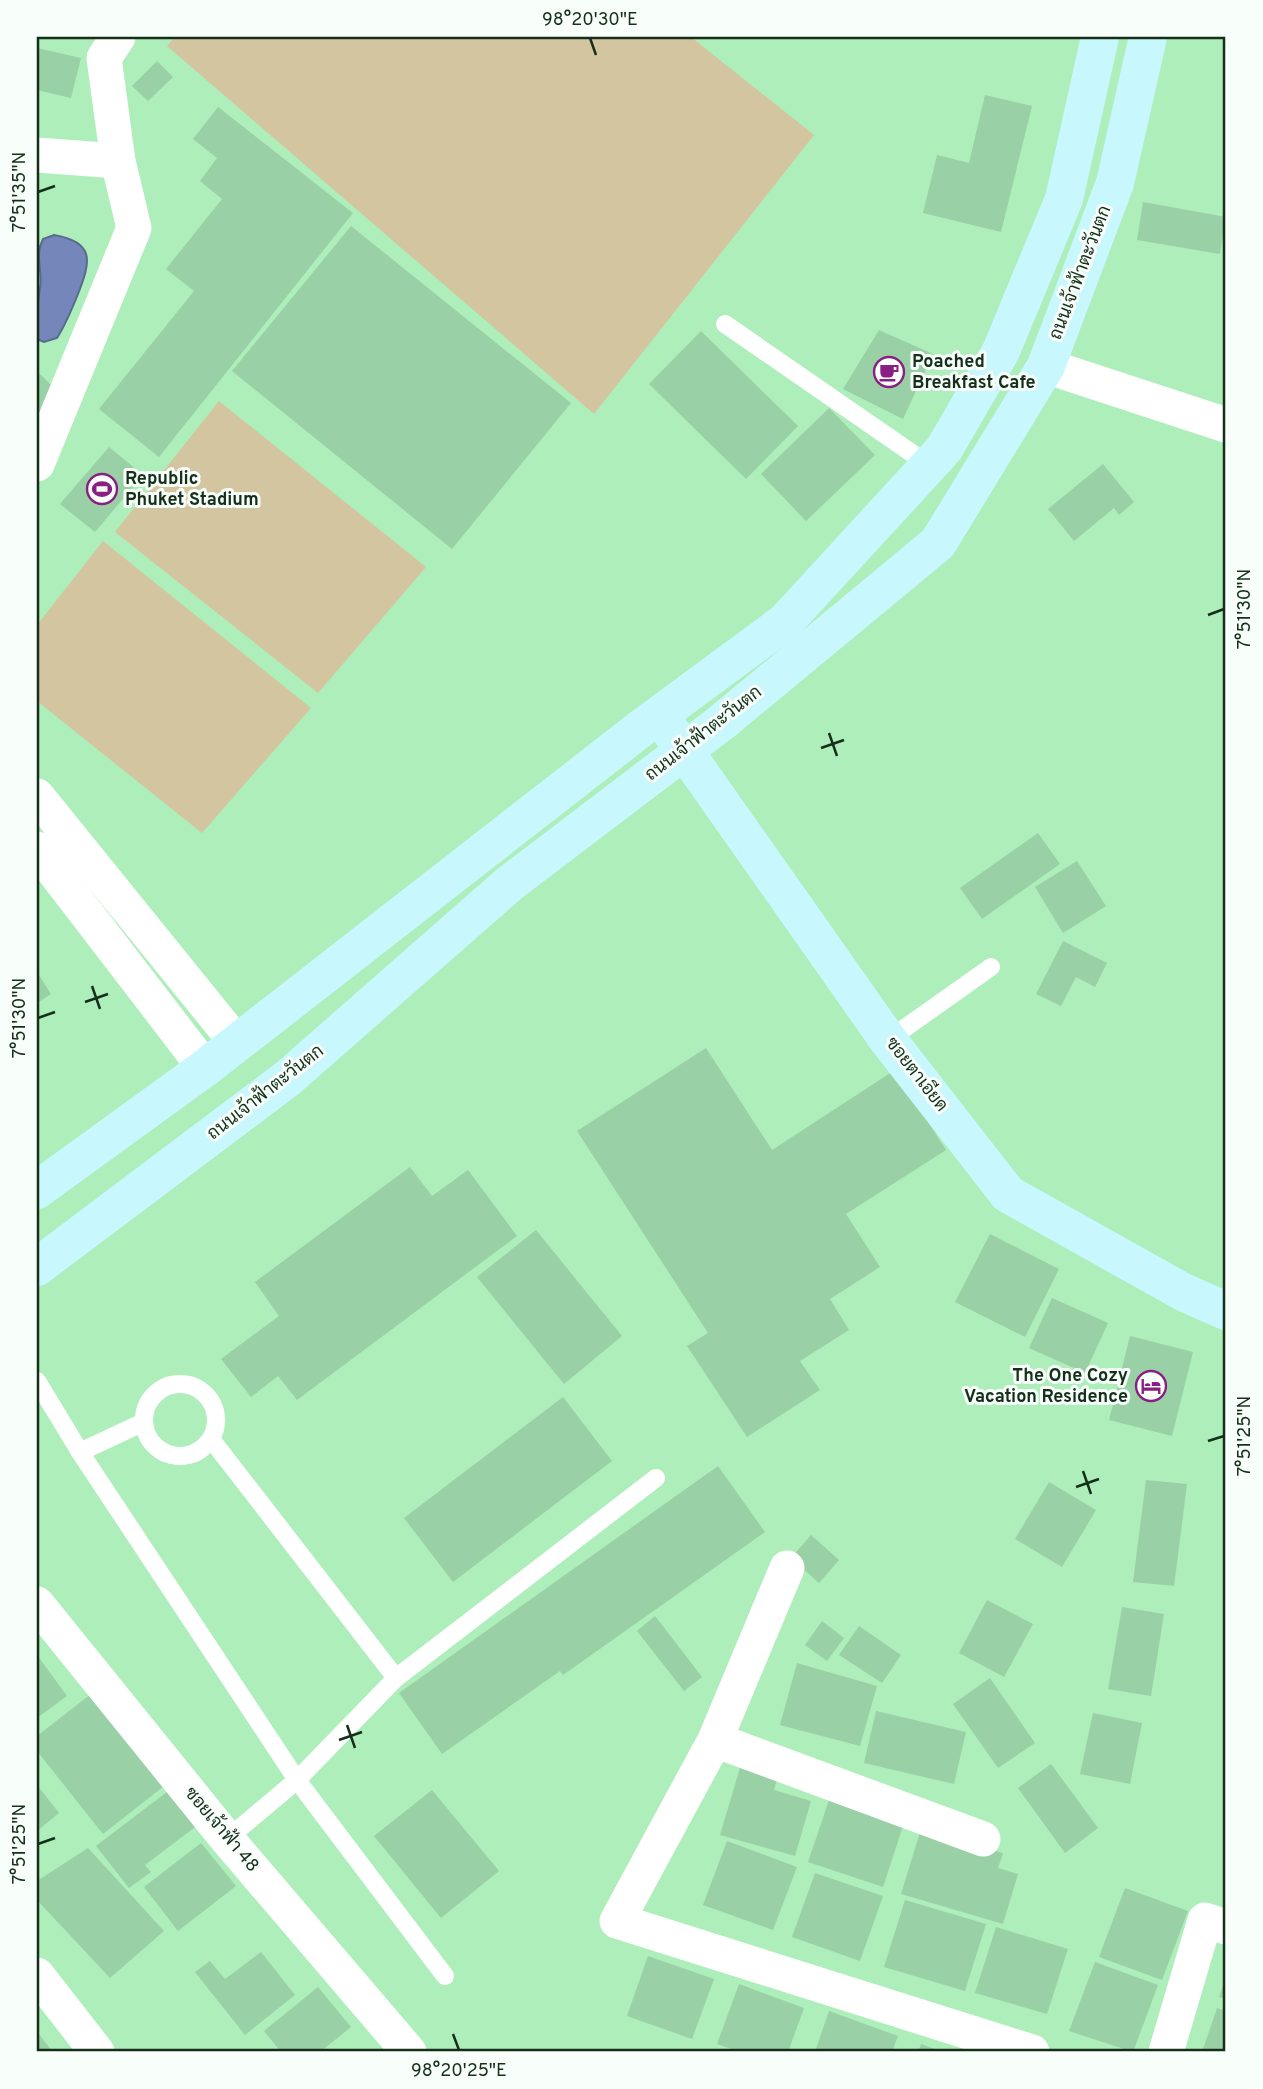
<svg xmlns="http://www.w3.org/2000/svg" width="1263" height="2089" viewBox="0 0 1263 2089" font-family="Overpass,Sarabun,sans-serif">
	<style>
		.green { fill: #d3c59f }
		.water { fill: #7586ba; stroke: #586c8a; stroke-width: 2 }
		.building { fill: #9ad0a5 }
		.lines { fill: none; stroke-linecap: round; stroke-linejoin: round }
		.lane { stroke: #fff; stroke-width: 18 }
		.street { stroke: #fff; stroke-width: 35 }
		.secondary { stroke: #c8f7fe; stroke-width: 38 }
		.ticks { fill: none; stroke: #152f1b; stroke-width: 2.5 }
		.labels { text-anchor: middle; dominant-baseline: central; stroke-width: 6; stroke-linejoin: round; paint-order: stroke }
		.street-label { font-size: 18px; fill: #152f1b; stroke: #f8fef9 }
		.poi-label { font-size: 18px; font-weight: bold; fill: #152f1b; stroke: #f8fef9; text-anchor: start }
		.neatline { fill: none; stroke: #152f1b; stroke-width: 2.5 }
		.ticks-label { font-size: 18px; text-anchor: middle; fill: #152f1b }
	</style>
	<rect width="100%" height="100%" fill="#adeebb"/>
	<g class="green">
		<polygon points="175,37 691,37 814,135 594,414 167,46"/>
		<polygon points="219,401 426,567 318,693 115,532"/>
		<polygon points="103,541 311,708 202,833 37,701 37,625"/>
	</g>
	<path class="water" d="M54 235C95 242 91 261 78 294 72 309 66 324 57 338L44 342 37 339C37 321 37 305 40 288 43 270 34 256 43 239Z"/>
	<g class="building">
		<polygon points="37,48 81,58 71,98 37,90"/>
		<polygon points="157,61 173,77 148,101 132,86"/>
		<polygon points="985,95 1032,106 1001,232 923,213 937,155 969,163"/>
		<polygon points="218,107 353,213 159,457 99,409 194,291 166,269 222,199 200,181 217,158 193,139"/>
		<polygon points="1143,202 1226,217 1220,254 1137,240"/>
		<polygon points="351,226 571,403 452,549 232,371"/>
		<polygon points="879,330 933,354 903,419 843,389"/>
		<polygon points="701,331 798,426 746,479 649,384"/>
		<polygon points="37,371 63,397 37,424"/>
		<polygon points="829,408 875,455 806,521 761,474"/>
		<polygon points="109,447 143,475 95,532 60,504"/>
		<polygon points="1103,464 1134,502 1119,515 1114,508 1074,541 1048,509"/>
		<polygon points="1038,833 1060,864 982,919 960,888"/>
		<polygon points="1077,861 1106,906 1063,933 1035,887"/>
		<polygon points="1063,941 1107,963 1095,987 1076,977 1061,1006 1036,994"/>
		<polygon points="37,972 51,994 37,1003"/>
		<polygon points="706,1048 772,1150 895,1070 946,1150 846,1214 880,1267 830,1299 849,1330 800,1361 820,1390 747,1437 687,1346 708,1333 577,1131"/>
		<polygon points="410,1167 432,1196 468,1170 517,1236 297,1400 278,1376 251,1397 221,1359 279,1316 255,1282"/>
		<polygon points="536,1230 622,1336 564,1384 477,1277"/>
		<polygon points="990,1234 1059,1269 1025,1337 955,1302"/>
		<polygon points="1052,1298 1108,1323 1085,1373 1029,1348"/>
		<polygon points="1130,1336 1193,1352 1172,1436 1109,1420"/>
		<polygon points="563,1397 612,1461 453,1582 404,1518"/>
		<polygon points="718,1466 765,1532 563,1675 560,1671 442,1754 399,1693"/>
		<polygon points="1146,1480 1187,1484 1174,1586 1133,1582"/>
		<polygon points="1049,1482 1096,1510 1062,1567 1015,1539"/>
		<polygon points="811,1535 839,1560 819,1583 791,1558"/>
		<polygon points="987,1600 1033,1624 1004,1677 959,1653"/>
		<polygon points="1122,1607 1164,1614 1151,1696 1108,1689"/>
		<polygon points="655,1616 702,1677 684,1691 637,1631"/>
		<polygon points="822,1621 844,1638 827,1661 805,1645"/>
		<polygon points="859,1626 901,1655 882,1683 839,1655"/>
		<polygon points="37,1655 67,1696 37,1718"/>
		<polygon points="797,1663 877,1686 860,1746 780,1725"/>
		<polygon points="990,1678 1035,1743 998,1768 953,1704"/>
		<polygon points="91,1694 164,1786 103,1834 37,1751 37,1736"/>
		<polygon points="876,1711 966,1732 954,1784 864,1763"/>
		<polygon points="1093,1713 1142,1723 1130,1784 1080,1774"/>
		<polygon points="742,1761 779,1772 774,1790 811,1801 795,1856 720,1835"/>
		<polygon points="1051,1764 1098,1828 1065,1853 1018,1788"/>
		<polygon points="37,1785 59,1813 37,1831"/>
		<polygon points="172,1788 199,1824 145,1865 151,1872 129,1888 96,1846"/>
		<polygon points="432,1790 499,1871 441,1918 374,1836"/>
		<polygon points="829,1800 906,1817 883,1887 808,1862"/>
		<polygon points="921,1829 1003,1853 998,1868 1018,1874 1003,1924 901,1894"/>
		<polygon points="727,1841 797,1867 773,1930 703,1905"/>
		<polygon points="201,1843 236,1886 178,1931 144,1887"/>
		<polygon points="88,1848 164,1931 110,1978 37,1900 37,1881"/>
		<polygon points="815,1873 883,1896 860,1961 792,1937"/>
		<polygon points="1125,1888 1188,1911 1162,1980 1099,1957"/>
		<polygon points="905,1900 986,1924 965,1991 884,1967"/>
		<polygon points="996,1927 1068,1949 1047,2014 975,1993"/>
		<polygon points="261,1952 295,1995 245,2035 195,1972 210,1961 225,1979"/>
		<polygon points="648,1956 714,1979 692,2039 627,2016"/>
		<polygon points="1095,1962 1158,1985 1133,2052 1069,2031"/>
		<polygon points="1226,1976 1226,1999 1219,1997"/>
		<polygon points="739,1984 804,2008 788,2052 740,2052 717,2044"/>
		<polygon points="318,1987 351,2027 320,2052 281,2052 264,2031"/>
		<polygon points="1217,2008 1226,2011 1226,2052 1202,2052"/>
		<polygon points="829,2011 898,2036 892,2052 815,2052"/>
		<polygon points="37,2032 53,2052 37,2052"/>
		<polygon points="921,2044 943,2052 918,2052"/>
	</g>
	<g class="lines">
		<g class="lane">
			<polyline points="725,324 929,465"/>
			<polyline points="888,1040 991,967"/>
			<polyline points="37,1381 80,1452 297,1780 445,1976"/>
			<circle cx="180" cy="1420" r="36"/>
			<polyline points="211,1439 396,1678"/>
			<polyline points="80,1452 144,1422"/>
			<polyline points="227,1839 297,1780 396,1678 656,1478"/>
		</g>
		<g class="street">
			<polyline points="37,155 118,161"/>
			<polyline points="1046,366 1226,425"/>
			<polyline points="37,464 134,228 118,161 104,58 118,37"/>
			<polyline points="37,796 236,1042"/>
			<polyline points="37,849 205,1068"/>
			<polyline points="787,1568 715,1740 617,1921 1032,2052"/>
			<polyline points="37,1604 227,1839 409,2052"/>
			<polyline points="715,1740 983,1839"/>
			<polyline points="37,1975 97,2052"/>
			<polyline points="1166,2052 1205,1920 1226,1927"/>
		</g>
		<g class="secondary">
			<polyline points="669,729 888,1040 1008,1194 1183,1292 1226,1311"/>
			<polyline points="37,1190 205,1068 644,726 785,622 944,449 1001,351 1064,199 1100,37"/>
			<polyline points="37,1267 288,1078 509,884 722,722 938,543 1046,366 1115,183 1148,37"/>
		</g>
	</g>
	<path class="ticks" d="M590 38 596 55M38 192 55 186M1208 615 1224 609M829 733 837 756M821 748 844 740M92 986 100 1009M85 1002 108 994M38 1018 55 1012M1208 1441 1224 1436M1083 1471 1091 1494M1076 1487 1099 1479M347 1725 355 1748M339 1740 362 1732M38 1844 55 1838M453 2034 459 2050"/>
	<defs>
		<g id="cafe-ring" transform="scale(1.575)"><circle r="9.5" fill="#f8fef9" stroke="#891e83" stroke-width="1.5"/><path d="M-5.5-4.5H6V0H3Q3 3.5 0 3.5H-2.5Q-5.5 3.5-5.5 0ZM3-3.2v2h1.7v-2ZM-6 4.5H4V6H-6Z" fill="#891e83"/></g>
		<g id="stadium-ring" transform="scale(1.575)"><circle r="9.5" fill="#f8fef9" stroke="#891e83" stroke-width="1.5"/><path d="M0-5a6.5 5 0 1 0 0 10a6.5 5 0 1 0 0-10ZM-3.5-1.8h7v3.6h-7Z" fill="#891e83"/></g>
		<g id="hotel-ring" transform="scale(1.575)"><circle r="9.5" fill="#f8fef9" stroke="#891e83" stroke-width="1.5"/><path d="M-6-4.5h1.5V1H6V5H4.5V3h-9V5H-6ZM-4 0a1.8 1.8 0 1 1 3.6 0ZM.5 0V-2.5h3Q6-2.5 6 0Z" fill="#891e83"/></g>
	</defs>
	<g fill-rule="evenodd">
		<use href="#cafe-ring" x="889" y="372"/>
		<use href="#stadium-ring" x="102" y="489"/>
		<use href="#hotel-ring" x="1151" y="1386"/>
	</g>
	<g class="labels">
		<g class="street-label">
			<text transform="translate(1081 273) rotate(-69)">ถนนเจ้าฟ้าตะวันตก</text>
			<text transform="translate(704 734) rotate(-38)">ถนนเจ้าฟ้าตะวันตก</text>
			<text transform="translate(916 1075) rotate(52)">ซอยตาเอียด</text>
			<text transform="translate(266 1093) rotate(-38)">ถนนเจ้าฟ้าตะวันตก</text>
			<text transform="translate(221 1830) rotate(50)">ซอยเจ้าฟ้า 48</text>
		</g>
		<g class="poi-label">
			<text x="912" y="362">Poached<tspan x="912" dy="21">Breakfast Cafe</tspan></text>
			<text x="125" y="479">Republic<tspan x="125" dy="21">Phuket Stadium</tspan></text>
			<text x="1128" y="1376" text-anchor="end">The One Cozy<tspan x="1128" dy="21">Vacation Residence</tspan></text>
		</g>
	</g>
	<rect width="1263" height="2089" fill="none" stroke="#f8fef9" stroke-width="77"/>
	<rect x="38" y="38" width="1186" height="2012" class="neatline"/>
	<g class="ticks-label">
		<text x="590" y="25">98°20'30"E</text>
		<text transform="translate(19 192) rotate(-90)" y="6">7°51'35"N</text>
		<text transform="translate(1244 609) rotate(-90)" y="6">7°51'30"N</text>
		<text transform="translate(19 1018) rotate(-90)" y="6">7°51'30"N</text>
		<text transform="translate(1244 1436) rotate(-90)" y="6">7°51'25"N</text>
		<text transform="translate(19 1844) rotate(-90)" y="6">7°51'25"N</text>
		<text x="459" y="2076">98°20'25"E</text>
	</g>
</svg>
